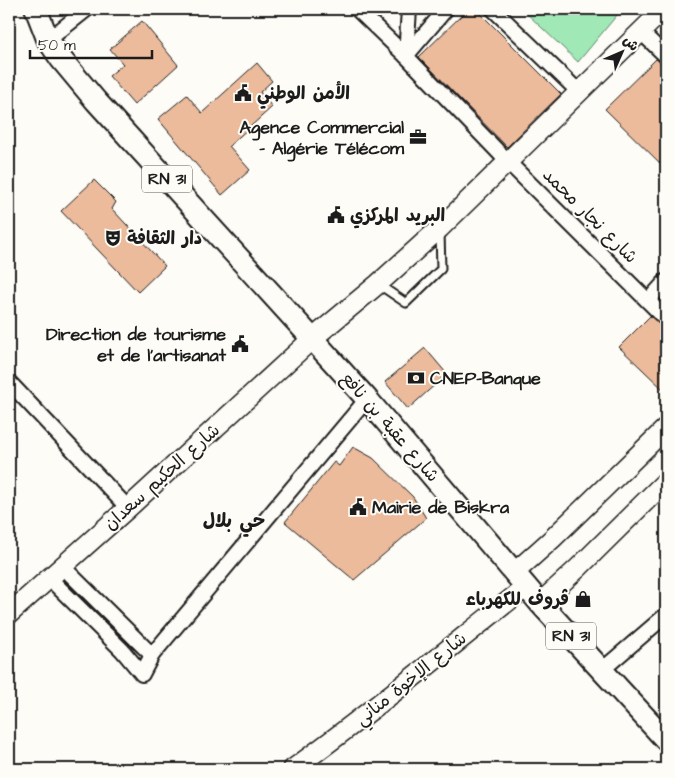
<svg xmlns="http://www.w3.org/2000/svg" width="675" height="778" viewBox="0 0 675 778" font-family="'Architects Daughter','Playpen Sans Arabic',sans-serif">
	<style>
		.green { fill: #a0e8b6; stroke: #5e8269 }
		.building { fill: #ecbb9c; stroke: #1c1c1c }
		.lines { fill: none; stroke-linecap: round; stroke-linejoin: round }
		.lane-casing { stroke: #1c1c1c; stroke-width: 11 }
		.street-casing { stroke: #1c1c1c; stroke-width: 18 }
		.secondary-casing { stroke: #1c1c1c; stroke-width: 22 }
		.primary-casing { stroke: #1c1c1c; stroke-width: 25 }
		.lane { stroke: #fdfcf7; stroke-width: 7 }
		.street { stroke: #fdfcf7; stroke-width: 14 }
		.secondary { stroke: #fdfcf7; stroke-width: 19 }
		.primary { stroke: #fdfcf7; stroke-width: 21 }
		.labels { text-anchor: middle; dominant-baseline: central; stroke-width: 4; stroke-linejoin: round; paint-order: stroke }
		.shield { fill: #fdfcf7; stroke: #605f5e; stroke-width: 1 }
		.shield-label { font-size: 16px; font-weight: bold; fill: #1c1c1c }
		.poi-label { font-size: 18px; font-weight: bold; fill: #1c1c1c; stroke: #fdfcf7; text-anchor: start }
		.street-label { font-size: 18px; fill: #1c1c1c; stroke: #fdfcf7 }
		.neighbourhood-label { font-size: 19px; font-weight: bold; fill: #1c1c1c; stroke: #fdfcf7 }
	</style>
	<rect width="100%" height="100%" fill="#fdfcf7"/>
	<filter id="ink" filterUnits="userSpaceOnUse"><feTurbulence type="fractalNoise" baseFrequency=".02" numOctaves="2"/><feDisplacementMap in="SourceGraphic" scale="10" xChannelSelector="R" yChannelSelector="G"/><feConvolveMatrix kernelMatrix="1 2 1 2 8 2 1 2 1" color-interpolation-filters="sRGB"/></filter>
	<g filter="url(#ink)">
		<polygon class="green" points="522,9 622,9 578,62"/>
		<g class="building">
			<polygon points="468,9 476,9 561,94 507,147 419,57"/>
			<polygon points="142,21 178,65 134,105 109,76 123,64 110,49"/>
			<polygon points="656,59 666,66 666,169 605,109"/>
			<polygon points="257,63 272,81 260,92 272,107 229,146 250,170 222,195 158,119 187,95 202,113"/>
			<polygon points="94,180 116,202 112,209 165,266 138,292 61,211"/>
			<polygon points="650,316 666,329 666,392 619,347"/>
			<polygon points="425,348 447,374 408,409 385,382"/>
			<polygon points="353,447 373,458 413,497 426,518 354,580 285,522 334,462 339,466"/>
		</g>
		<g class="lines">
			<g class="lane-casing">
				<polyline id="lane" points="378,284 406,303 441,269 440,232"/>
			</g>
			<g class="street-casing">
				<g id="street">
					<polyline points="357,9 406,56 508,162 666,319"/>
					<polyline points="493,9 579,92"/>
					<polyline points="641,32 666,56"/>
					<polyline points="48,40 87,9"/>
					<polyline points="406,56 446,9"/>
					<polyline points="406,56 409,9"/>
					<polyline points="648,301 666,281"/>
					<polyline points="9,382 128,508"/>
					<polyline points="62,566 152,655"/>
					<polyline points="49,578 122,650 142,674 152,655 367,399"/>
					<polyline points="602,670 666,615"/>
				</g>
			</g>
			<g class="secondary-casing">
				<g id="secondary">
					<polyline points="514,573 552,539 666,428"/>
					<polyline points="540,603 578,568 666,481"/>
					<polyline points="9,614 128,508 312,339 378,284 440,228 664,9"/>
					<path d="M293 769C373 711 449 648 526 587"/>
				</g>
			</g>
			<g class="primary-casing">
				<polyline id="primary" points="36,9 48,40 61,59 96,101 367,399 540,603 666,740"/>
			</g>
			<use href="#lane" class="lane"/>
			<use href="#street" class="street"/>
			<use href="#secondary" class="secondary"/>
			<use href="#primary" class="primary"/>
		</g>
	</g>
	<defs>
		<g id="civic-bare" transform="scale(1.35)"><path d="M-.6-6.5H3V-4.5H.6V-3L4-1V1h2V6H-6V1h2V-1L-.6-3ZM-1.2 2.5V6h2.4V2.5Z" fill="#1c1c1c" stroke="#fdfcf7" stroke-width="2.5" paint-order="stroke"/></g>
		<g id="office-bare" transform="scale(1.35)"><path d="M-6-3h4V-5.5h4V-3h4V5H-6ZM-1-4.5V-3h2v-1.5ZM-6 0V1H6V0Z" fill="#1c1c1c" stroke="#fdfcf7" stroke-width="2.5" paint-order="stroke"/></g>
		<g id="theatre-bare" transform="scale(1.35)"><path d="M-5-5.5Q0-4 5-5.5V0Q5 5 0 6Q-5 5-5 0ZM-3.3-2.5H-1v1.5H-3.3ZM1-2.5H3.3v1.5H1ZM-2.8 1Q0 5.5 2.8 1Z" fill="#1c1c1c" stroke="#fdfcf7" stroke-width="2.5" paint-order="stroke"/></g>
		<g id="bank-bare" transform="scale(1.35)"><path d="M-6-4H6V4H-6ZM0-2.3a2.3 2.3 0 1 0 0 4.6a2.3 2.3 0 1 0 0-4.6Z" fill="#1c1c1c" stroke="#fdfcf7" stroke-width="2.5" paint-order="stroke"/></g>
		<g id="shop-bare" transform="scale(1.35)"><path d="M-5-2.5h2.3a2.7 3.5 0 0 1 5.4 0H5L5.5 6h-11ZM-1.5-2.5h3a1.5 2.3 0 0 0-3 0Z" fill="#1c1c1c" stroke="#fdfcf7" stroke-width="2.5" paint-order="stroke"/></g>
	</defs>
	<g fill-rule="evenodd">
		<use href="#civic-bare" x="243" y="93"/>
		<use href="#office-bare" x="418" y="137"/>
		<use href="#civic-bare" x="336" y="215"/>
		<use href="#theatre-bare" x="113" y="238"/>
		<use href="#civic-bare" x="240" y="344"/>
		<use href="#bank-bare" x="416" y="378"/>
		<use href="#civic-bare" x="358" y="507"/>
		<use href="#shop-bare" x="583" y="599"/>
	</g>
	<g class="labels">
		<g class="shield">
			<rect x="142" y="165.5" width="50" height="27" rx="4"/>
			<rect x="546" y="622.5" width="50" height="27" rx="4"/>
		</g>
		<g class="shield-label">
			<text x="167" y="179">RN 31</text>
			<text x="571" y="636">RN 31</text>
		</g>
		<g class="poi-label">
			<text x="257" y="93">الأمن الوطني</text>
			<text x="404" y="127" text-anchor="end">Agence Commercial<tspan x="404" dy="21">- Algérie Télécom</tspan></text>
			<text x="350" y="215">البريد المركزي</text>
			<text x="127" y="238">دار الثقافة</text>
			<text x="226" y="334" text-anchor="end">Direction de tourisme<tspan x="226" dy="21">et de l'artisanat</tspan></text>
			<text x="430" y="378">CNEP-Banque</text>
			<text x="372" y="507">Mairie de Biskra</text>
			<text x="569" y="599" text-anchor="end">ڤروف للكهرباء</text>
		</g>
		<g class="street-label">
			<text transform="translate(590 216) rotate(45)">شارع نجار محمد</text>
			<text transform="translate(390 427) rotate(49)">شارع عقبة بن نافع</text>
			<text transform="translate(162 477) rotate(-42)">شارع الحكيم سعدان</text>
			<text transform="translate(411 679) rotate(-39)">شارع الإخوة مناني</text>
		</g>
		<g class="neighbourhood-label">
			<text x="234" y="521">حي بلال</text>
		</g>
	</g>
	<rect width="675" height="778" fill="none" stroke="#fdfcf7" stroke-width="30"/>
	<rect x="15" y="15" width="645" height="748" fill="none" stroke="#1c1c1c" stroke-width="2" filter="url(#ink)"/>
	<g transform="translate(622 52) rotate(45)" stroke="#fdfcf7" stroke-width="4" paint-order="stroke">
	<path d="M0-4L9 19L0 12L-9 19Z" fill="#1c1c1c"/>
	<text y="-8" font-size="14" font-weight="bold" text-anchor="middle" fill="#1c1c1c">ش</text>
	</g>
	<path d="M30 50v8h122v-8" fill="none" stroke="#1c1c1c" stroke-width="2.5"/>
	<text x="38" y="50" font-size="15" fill="#1c1c1c" stroke="#fdfcf7" stroke-width="4" paint-order="stroke">50 m</text>
</svg>
